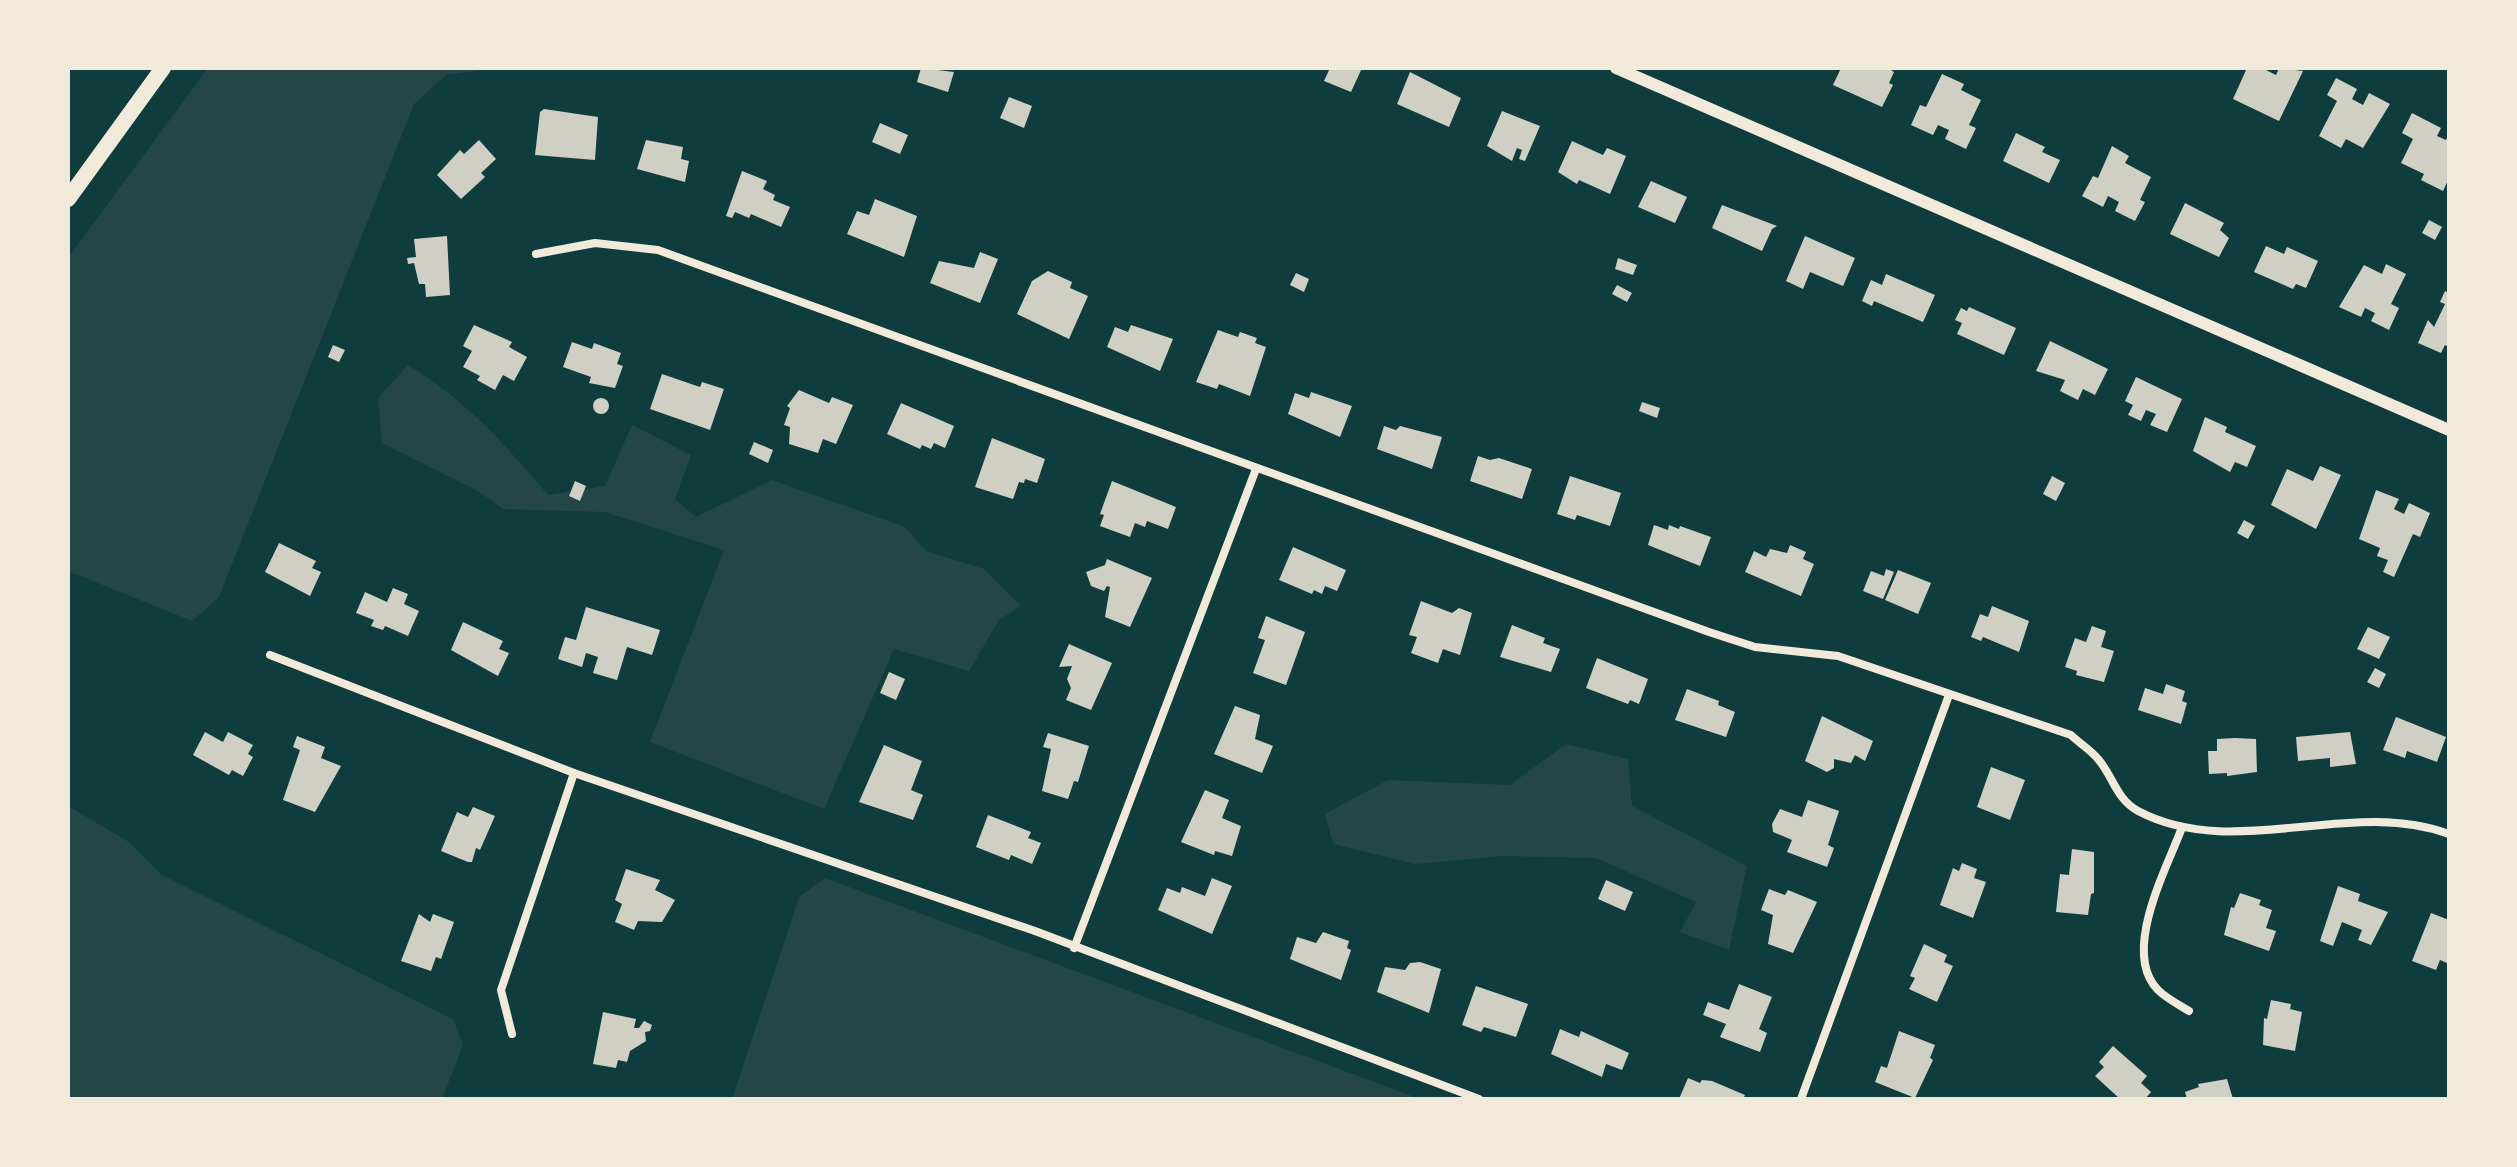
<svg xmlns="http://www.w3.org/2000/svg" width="2517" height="1167" viewBox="0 0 2517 1167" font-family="'Source Serif 4',serif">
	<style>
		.green { fill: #244646 }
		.building { fill: #cfcfc3 }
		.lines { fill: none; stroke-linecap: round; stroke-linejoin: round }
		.minor { stroke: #f1e9da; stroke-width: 8 }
		.tertiary { stroke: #f1e9da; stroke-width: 12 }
		.primary { stroke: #f1e9da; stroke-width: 16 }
	</style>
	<rect width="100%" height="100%" fill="#0f3d3e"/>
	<g class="green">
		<polygon points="208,68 498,68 446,75 414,104 219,597 192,621 68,571 68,258"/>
		<path d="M408 365C465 399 505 445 548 495L605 486 632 425 691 455 675 499 696 517 772 480 905 527 926 551 984 569 1021 606 999 620 969 671 894 649 824 809 650 742 724 550 605 512 503 509 480 492 382 443 378 398Z"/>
		<polygon points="1566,744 1628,759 1632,806 1747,866 1729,950 1680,932 1696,902 1596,858 1502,856 1415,864 1333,844 1325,814 1388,780 1510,785"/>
		<polygon points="68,806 129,842 162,875 453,1019 463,1045 442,1099 68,1099"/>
		<polygon points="825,878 1420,1099 732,1099 799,897"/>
	</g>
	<g class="building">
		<polygon points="921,68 954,72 948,92 917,82"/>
		<polygon points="1330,68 1362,68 1351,92 1324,81"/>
		<polygon points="1841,68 1888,68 1894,72 1889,83 1893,85 1882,107 1833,85"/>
		<polygon points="2247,68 2262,68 2276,75 2279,68 2303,71 2279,121 2233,99"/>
		<polygon points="1410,72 1461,98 1449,127 1397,104"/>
		<polygon points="1942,74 1964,84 1961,90 1981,100 1969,125 1976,128 1966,149 1945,139 1949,130 1938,125 1933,135 1911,125 1920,105 1926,107"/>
		<polygon points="2336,78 2357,89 2352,99 2363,105 2369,93 2390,104 2363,148 2346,139 2341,148 2319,136 2337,101 2327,95"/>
		<polygon points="1009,97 1032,106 1024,128 1000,118"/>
		<polygon points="544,109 598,117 595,160 535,155 540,112"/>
		<polygon points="1502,111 1540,126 1525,161 1519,159 1522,150 1517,148 1512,161 1487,146"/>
		<polygon points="2412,113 2441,128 2437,136 2446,140 2449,134 2449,178 2443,191 2421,180 2424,174 2401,163 2413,139 2402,133"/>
		<polygon points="880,123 908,135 900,154 872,142"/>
		<polygon points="2016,133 2045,147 2042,152 2060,160 2049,183 2003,161"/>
		<polygon points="479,140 496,159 481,173 485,177 461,199 437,175 460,150 464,154"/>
		<polygon points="646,140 683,147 681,159 689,161 685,182 637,169"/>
		<polygon points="1572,141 1603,155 1607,148 1626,156 1610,194 1579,180 1577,184 1558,172"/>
		<polygon points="2112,146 2129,156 2125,163 2151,177 2140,200 2145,202 2135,221 2115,211 2119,202 2108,196 2103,207 2082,196 2093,176 2098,178"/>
		<polygon points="742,171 767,181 763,189 775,195 773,200 790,207 781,227 751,214 749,218 735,212 732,218 726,216"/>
		<polygon points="1651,181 1687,197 1675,223 1638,207"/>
		<polygon points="875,199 917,216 904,257 847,234 857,211 869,215"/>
		<polygon points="2185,203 2224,223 2220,230 2229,238 2219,257 2170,234"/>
		<polygon points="1722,205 1777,226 1772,229 1762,251 1712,228"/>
		<polygon points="2429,220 2442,227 2435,240 2422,233"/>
		<polygon points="447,236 450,295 426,297 425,284 419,284 414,263 408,264 407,258 416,257 414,239"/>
		<polygon points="1805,236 1855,258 1843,286 1810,272 1803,289 1786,281"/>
		<polygon points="2266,246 2284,254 2287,247 2318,261 2306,288 2296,284 2293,289 2254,272"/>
		<polygon points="980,252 998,259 980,303 930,283 939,261 974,268"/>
		<polygon points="1618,258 1637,265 1633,275 1615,269"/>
		<polygon points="2386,264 2406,274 2391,304 2399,308 2389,330 2371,321 2375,313 2365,308 2361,317 2339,307 2364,265 2382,274"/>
		<polygon points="1048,271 1072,282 1070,288 1088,296 1069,339 1017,314 1032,281"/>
		<polygon points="1296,273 1309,279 1304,292 1290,285"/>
		<polygon points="1886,274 1935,295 1923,322 1874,301 1872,306 1862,301 1871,280 1882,285"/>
		<polygon points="1617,285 1632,293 1627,302 1612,294"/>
		<polygon points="2445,291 2449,293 2449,347 2445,345 2441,353 2418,343 2428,320 2434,327 2445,304 2440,302"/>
		<polygon points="1969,307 2016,328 2004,355 1957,334 1962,323 1955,320 1961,308 1967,311"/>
		<polygon points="474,325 512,342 509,347 527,357 514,381 503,375 495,390 477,380 480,376 463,367 472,351 463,346"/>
		<polygon points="1131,325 1173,339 1160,371 1107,347 1115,327 1128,332"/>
		<polygon points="1218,330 1238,337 1240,332 1257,338 1255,343 1266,347 1250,396 1219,384 1217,389 1196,382"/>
		<polygon points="2050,341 2108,369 2095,395 2083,389 2078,400 2060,391 2065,380 2036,371"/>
		<polygon points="572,342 592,349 594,343 621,353 617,364 623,366 615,388 589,383 591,377 563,367"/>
		<polygon points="333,345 345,350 339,362 328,357"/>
		<polygon points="662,374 700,387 702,382 724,389 710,430 650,409"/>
		<polygon points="2136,377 2182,399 2167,432 2150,425 2156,414 2146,410 2141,421 2128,415 2133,405 2125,401"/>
		<polygon points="799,390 829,403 832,397 853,405 836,444 823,439 818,453 789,444 790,427 784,425 790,408 787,406"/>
		<polygon points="1311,392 1352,406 1340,437 1288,414 1295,393 1309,398"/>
		<circle cx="601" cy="406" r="8"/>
		<polygon points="1642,402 1660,408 1657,418 1639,411"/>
		<polygon points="901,403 954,426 945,448 934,443 931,449 922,445 920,449 887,434"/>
		<polygon points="2205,417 2227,427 2225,432 2256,446 2247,467 2235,462 2230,472 2193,451"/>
		<polygon points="1384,426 1396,430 1400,426 1442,437 1432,469 1377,449"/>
		<polygon points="992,438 1045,459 1037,483 1025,479 1024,483 1019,482 1013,499 975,487"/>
		<polygon points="754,442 773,450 768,463 749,454"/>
		<polygon points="1478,456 1490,460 1499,458 1532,469 1522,499 1470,481"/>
		<polygon points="2320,466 2341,475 2316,529 2271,505 2287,469 2313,481"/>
		<polygon points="1570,476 1621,493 1610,526 1577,515 1575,520 1557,514"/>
		<polygon points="2052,476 2065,483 2056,501 2043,494"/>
		<polygon points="575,481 586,486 580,501 569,496"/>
		<polygon points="1112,481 1176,507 1168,529 1147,521 1145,527 1135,523 1130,537 1100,526 1104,515 1100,514"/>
		<polygon points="2376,490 2399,499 2394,509 2404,514 2409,503 2430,513 2420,537 2413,534 2394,577 2383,572 2388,560 2377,556 2380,548 2359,539"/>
		<polygon points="2244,520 2255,526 2248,539 2237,533"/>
		<polygon points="1654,525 1668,530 1669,525 1679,529 1680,526 1711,537 1700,566 1648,545"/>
		<polygon points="279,543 316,561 312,568 321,572 310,596 265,572"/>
		<polygon points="1790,545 1806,552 1803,559 1814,564 1801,596 1745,572 1754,551 1766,557 1770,549 1787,553"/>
		<polygon points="1293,547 1346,570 1337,591 1325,586 1322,594 1314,590 1312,594 1279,580"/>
		<polygon points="1107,559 1152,578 1130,627 1105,617 1110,587 1107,586 1104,591 1091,586 1086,572 1105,565"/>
		<polygon points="1886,569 1894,572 1883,599 1863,591 1871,571 1884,576"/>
		<polygon points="1898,570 1931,583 1918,614 1885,600"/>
		<polygon points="393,588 408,594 404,604 419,611 408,636 385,626 383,630 371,626 374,620 356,613 365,592 387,602"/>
		<polygon points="1421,601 1452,613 1459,608 1472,613 1460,655 1443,649 1438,663 1411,653 1417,637 1409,635"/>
		<polygon points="1992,606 2029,621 2019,652 1983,637 1981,641 1971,637 1980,614 1988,617"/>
		<polygon points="586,607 660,630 652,655 627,647 617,680 593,673 598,657 586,653 582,667 558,659 565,637 576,640"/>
		<polygon points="1266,616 1305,632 1286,685 1253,673 1265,640 1258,638"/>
		<polygon points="463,622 503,641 499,649 509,653 498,676 451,650"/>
		<polygon points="1512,625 1545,638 1543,643 1560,649 1551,672 1500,657"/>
		<polygon points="2092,626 2106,631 2101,647 2114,651 2104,682 2076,675 2077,671 2065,667 2075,638 2086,642"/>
		<polygon points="2368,627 2390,637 2379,659 2357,649"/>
		<polygon points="1069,644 1112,663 1091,710 1066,700 1071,688 1067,679 1072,666 1059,667"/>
		<polygon points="1597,658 1648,679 1639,704 1630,700 1628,704 1586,688"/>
		<polygon points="2375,668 2386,674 2379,688 2367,682"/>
		<polygon points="889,672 905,679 896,700 880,693"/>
		<polygon points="2166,684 2185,691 2182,701 2187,703 2181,724 2138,710 2145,688 2163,694"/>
		<polygon points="1687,689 1719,701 1718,705 1735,712 1726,737 1675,720"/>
		<polygon points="1235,706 1260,715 1255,739 1273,746 1262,773 1214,754"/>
		<polygon points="1822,716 1873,741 1865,761 1855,755 1851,763 1834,759 1834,768 1827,772 1805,761"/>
		<polygon points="2396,717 2446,737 2437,762 2407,751 2405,758 2383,750"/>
		<polygon points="205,732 223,742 228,732 253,745 248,754 253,757 243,776 232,770 229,775 193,755"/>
		<polygon points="2350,732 2356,764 2330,767 2330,758 2298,761 2296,737"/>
		<polygon points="1048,733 1089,746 1078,782 1074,781 1068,799 1042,791 1051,749 1043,747"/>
		<polygon points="297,736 325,747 321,758 341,766 315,812 283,800 300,750 293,747"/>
		<polygon points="2235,738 2256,739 2257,772 2227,776 2227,773 2209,774 2208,751 2217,751 2217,739"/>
		<polygon points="884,745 922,761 911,790 923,795 913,820 859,802"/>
		<polygon points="1991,767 2025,780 2010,820 1977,807"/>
		<polygon points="1205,790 1229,800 1222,818 1241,826 1232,856 1215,851 1214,855 1181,842"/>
		<polygon points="1808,800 1839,811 1828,845 1834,848 1827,867 1787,852 1792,840 1773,832 1772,824 1780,809 1802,817"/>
		<polygon points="473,807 495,816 480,850 476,848 472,862 468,862 441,851 457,812 468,817"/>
		<polygon points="988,815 1031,832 1028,838 1041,843 1032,864 1011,855 1009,860 976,847"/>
		<polygon points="2072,849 2094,852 2094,893 2091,894 2088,915 2056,912 2060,874 2069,875"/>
		<polygon points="1962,863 1977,869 1974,878 1986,882 1973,918 1940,905 1953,868 1959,871"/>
		<polygon points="626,869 660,880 655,890 675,900 662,922 638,921 634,930 615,922 622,904 615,900"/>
		<polygon points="1212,878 1232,886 1212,934 1158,910 1167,888 1180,893 1182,887 1205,896"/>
		<polygon points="1606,880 1633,892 1625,911 1598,899"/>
		<polygon points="2338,886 2360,894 2358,901 2388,912 2371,945 2358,940 2362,930 2342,922 2333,946 2320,941"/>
		<polygon points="1769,889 1785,895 1788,890 1817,902 1793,953 1768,944 1773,915 1761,910"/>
		<polygon points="2240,893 2261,900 2259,905 2272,910 2266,928 2276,931 2269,951 2224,935 2231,907 2234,908"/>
		<polygon points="2431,913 2449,920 2449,964 2440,960 2436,970 2412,961"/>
		<polygon points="419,914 430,922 433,914 454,922 441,959 436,957 431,971 401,961"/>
		<polygon points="1323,932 1349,941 1347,948 1351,950 1341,980 1290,959 1297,937 1316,943"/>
		<polygon points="1924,944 1947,955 1944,962 1953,966 1937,1002 1909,989 1915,978 1910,976"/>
		<polygon points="1420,962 1441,969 1429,1013 1377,992 1385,967 1405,970 1410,963"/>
		<polygon points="1739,984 1772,997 1759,1029 1767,1033 1760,1052 1720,1037 1726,1024 1703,1015 1708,1002 1729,1010"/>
		<polygon points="1476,986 1528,1004 1516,1037 1484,1027 1481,1032 1462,1025"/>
		<polygon points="2271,1000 2291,1004 2290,1009 2302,1012 2295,1051 2263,1045 2264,1018 2267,1019"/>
		<polygon points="603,1012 636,1019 634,1028 639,1028 644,1021 652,1025 650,1031 645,1032 646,1041 630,1051 627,1062 618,1060 616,1068 593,1064"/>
		<polygon points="1560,1029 1579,1037 1581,1031 1629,1053 1622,1070 1606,1064 1602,1077 1551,1054"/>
		<polygon points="1899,1031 1935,1045 1930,1058 1933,1060 1915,1098 1875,1082 1881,1066 1887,1068"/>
		<polygon points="2113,1046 2147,1076 2141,1083 2151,1092 2145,1099 2120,1099 2095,1076 2104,1067 2099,1062"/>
		<polygon points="1688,1078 1700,1083 1702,1080 1712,1081 1745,1095 1743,1099 1679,1099"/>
		<polygon points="2227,1079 2233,1099 2187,1099 2185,1092 2199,1087 2198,1084"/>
	</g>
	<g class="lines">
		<g class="minor">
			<path d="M536 254 595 243 658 250 1709 632 1755 647 1838 656 2071 735C2079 743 2091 750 2098 759 2113 776 2116 799 2138 811 2235 862 2349 797 2449 834"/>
			<polyline points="270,655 574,773 1035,931 1479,1099"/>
			<path d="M2181 830C2166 870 2121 953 2158 990 2166 998 2179 1005 2189 1011"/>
			<polyline points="1074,948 1256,469"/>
			<polyline points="512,1034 501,990 574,773"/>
			<polyline points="1801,1099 1949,695"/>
		</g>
		<polyline class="tertiary" points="1616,68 2449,430"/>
		<polyline class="primary" points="68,199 163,68"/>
	</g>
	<rect width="2517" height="1167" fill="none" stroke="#f1e9da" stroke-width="140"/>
</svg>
